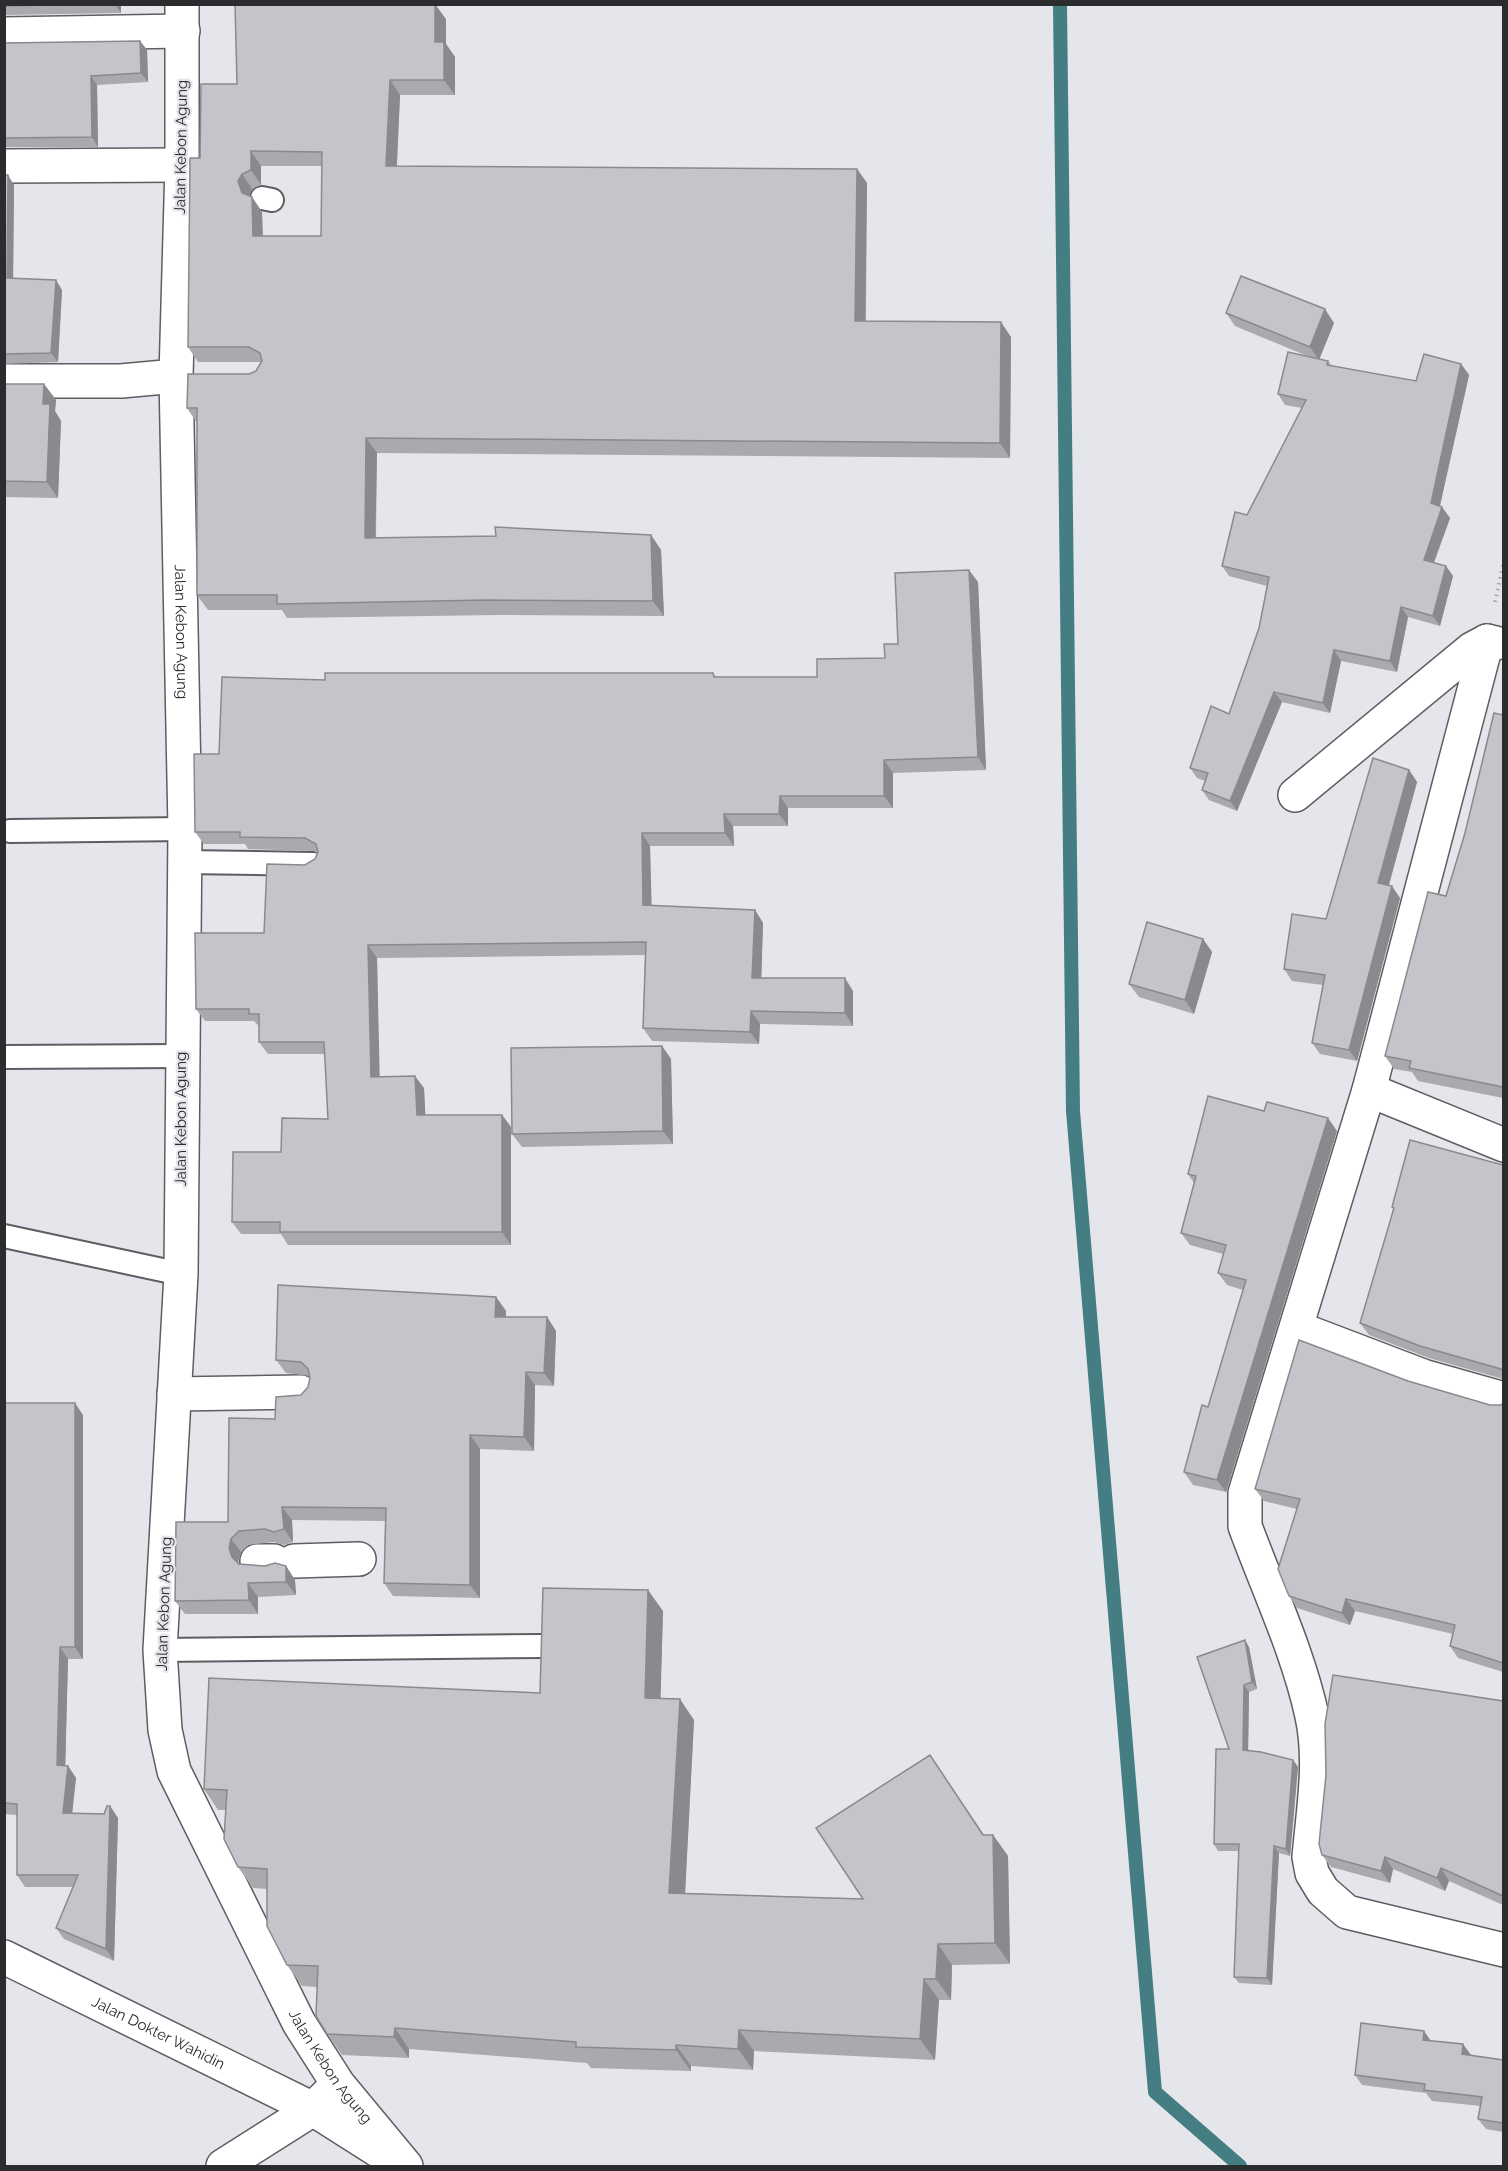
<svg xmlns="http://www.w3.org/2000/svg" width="1508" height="2171" viewBox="0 0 1508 2171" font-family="Raleway,sans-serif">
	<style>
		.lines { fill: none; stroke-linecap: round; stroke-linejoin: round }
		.stream { stroke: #447e83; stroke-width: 14 }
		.lane-casing { stroke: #5d5e62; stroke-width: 26 }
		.street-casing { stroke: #5d5e62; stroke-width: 36 }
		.secondary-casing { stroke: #5d5e62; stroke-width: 36 }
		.primary-casing { stroke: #5d5e62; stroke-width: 36 }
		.path { stroke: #a5a6aa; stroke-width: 4; stroke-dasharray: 1.5 4.5; stroke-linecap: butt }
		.lane { stroke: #fff; stroke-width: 22 }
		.street { stroke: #fff; stroke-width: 33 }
		.secondary { stroke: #fff; stroke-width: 33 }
		.primary { stroke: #fff; stroke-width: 33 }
		.wall { fill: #a9a9ae; fill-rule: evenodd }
		.shaded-wall { fill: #898a8d }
		.building { fill: #c4c5ca; stroke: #898a8d; stroke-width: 1.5; fill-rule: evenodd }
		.labels { text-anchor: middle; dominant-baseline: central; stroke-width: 4.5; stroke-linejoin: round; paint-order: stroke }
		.street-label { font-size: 15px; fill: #2b2c2e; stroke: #e5e6eb }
	</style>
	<rect width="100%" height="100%" fill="#e5e6eb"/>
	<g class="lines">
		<polyline class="stream" points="1060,4 1073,1111 1155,2092 1240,2166"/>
		<g class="lane-casing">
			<g id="lane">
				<polyline points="262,198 272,200"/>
				<polyline points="10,831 185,829"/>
				<polyline points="185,862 313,864"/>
				<polyline points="4,1057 181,1056"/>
				<polyline points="4,1236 181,1274"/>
				<polyline points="160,1650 543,1646"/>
			</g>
		</g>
		<g class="street-casing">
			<g id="street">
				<polyline points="4,34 183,31"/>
				<polyline points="4,166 182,165"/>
				<polyline points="4,381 121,381 176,376"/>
				<path d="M1487 641 1369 1090 1245 1493V1526C1267 1586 1299 1654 1312 1716 1322 1762 1313 1811 1309 1857L1312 1873 1323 1891 1347 1912 1504 1950"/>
				<polyline points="1295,795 1472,649 1487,641 1496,643"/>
				<polyline points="1369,1090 1504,1145"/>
				<polyline points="1297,1328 1423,1376 1504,1399"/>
				<polyline points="174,1394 301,1392"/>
				<polyline points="257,1561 274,1561"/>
				<polyline points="294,1561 359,1559"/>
				<polyline points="223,2166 313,2109 332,2090"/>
			</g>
		</g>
		<g class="secondary-casing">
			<g id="secondary">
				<path id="s1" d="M4 1957 313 2109 401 2165"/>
			</g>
		</g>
		<g class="primary-casing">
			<g id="primary">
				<path id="s2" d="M182 4V165L176 376 185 829 181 1274 160 1650 165 1730 174 1771 299 2023 338 2084 406 2166"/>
			</g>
		</g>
		<polyline class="path" points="1495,602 1504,561"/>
		<use href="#lane" class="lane"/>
		<use href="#street" class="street"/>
		<use href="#secondary" class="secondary"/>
		<use href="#primary" class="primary"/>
	</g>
	<g class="wall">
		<polygon points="4,4 121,4 121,13 4,15"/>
		<path d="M367 5 446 19V44L455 57V95H400L397 166 857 169 867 183 866 321 1011 337 1010 458 377 453 376 538 651 535 661 550 664 616 498 615 287 618 282 610H208L197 595V423L187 408 249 374 256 371 261 362H198L188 347 200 158 237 84ZM261 166H322L321 236H263L262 212 252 197 249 196 252 189 261 185Z"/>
		<polygon points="140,41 147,50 148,82 97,85 98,147 4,147 4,43"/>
		<polygon points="4,175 14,185 13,278 62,290 58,362 4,364"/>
		<polygon points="1226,313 1334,323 1319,359 1328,361 1332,366 1416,381 1461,364 1469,375 1440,506 1450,518 1434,563 1453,576 1440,626 1408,617 1397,672 1341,661 1330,713 1282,702 1237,811 1209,800 1202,790 1205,781 1197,778 1190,768 1229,714 1259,628 1267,586 1229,576 1222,566 1302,408 1285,405 1278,394 1312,358 1235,326"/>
		<polygon points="4,384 44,384 56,400 55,411 61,421 58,498 4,497"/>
		<polygon points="978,582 986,770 893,773 893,808 788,808 788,826 733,826 734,846 650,846 651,906 755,910 763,923 761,978 853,991 853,1026 760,1024 759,1044 652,1041 643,1028 645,955 377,958 379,1077 424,1088 425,1115 502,1115 511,1127 511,1245 288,1245 281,1234 241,1234 232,1222 281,1152 328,1119 325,1054 268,1054 259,1042 259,1026 254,1021 205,1021 196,1009 264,933 305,865 315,859 317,853 314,851 248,849 245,844 204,844 195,832 219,754 325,680 713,673 716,677 817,677 885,658 898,644"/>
		<polygon points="1503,715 1503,1098 1418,1081 1412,1072 1394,1069 1385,1056 1446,896"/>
		<polygon points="1409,770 1417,782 1389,885 1400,898 1357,1061 1320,1054 1312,1043 1323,985 1292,981 1284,969 1326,919"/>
		<polygon points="1203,939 1212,952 1194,1014 1139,997 1129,984"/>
		<polygon points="662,1046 671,1059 673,1144 522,1147 512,1134"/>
		<polygon points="1337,1131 1226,1492 1193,1485 1184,1472 1208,1407 1243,1290 1227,1285 1218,1273 1223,1254 1190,1245 1181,1233 1194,1183 1188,1174"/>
		<polygon points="1503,1165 1503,1379 1429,1358 1369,1335 1360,1323 1394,1209 1392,1207"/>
		<polygon points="496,1297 506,1311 506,1317 547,1317 556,1331 554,1386 535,1385 534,1451 480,1449 480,1598 393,1596 384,1583 385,1521 292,1520 293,1542 284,1545 274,1542 248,1545 241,1552 238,1562 239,1564 265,1566 286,1566 295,1580 296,1595 258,1597 258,1614 185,1614 175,1601 228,1522 301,1395 308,1387 310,1376 286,1373 276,1360"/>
		<polygon points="1408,1381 1490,1405 1501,1405 1503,1403 1503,1672 1458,1658 1450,1646 1453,1634 1355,1611 1350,1625 1297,1608 1289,1596 1297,1509 1264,1501 1255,1489"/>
		<polygon points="4,1403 83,1415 83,1659 68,1659 65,1766 68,1766 76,1778 72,1813 104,1814 110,1806 118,1818 114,1961 64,1939 56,1928 73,1887 25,1887 17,1875 17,1815 4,1814"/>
		<polygon points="663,1611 660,1698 694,1720 685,1893 863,1899 930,1755 984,1835 993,1835 1008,1856 1010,1964 952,1965 951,2000 939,2000 935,2060 754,2051 753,2070 691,2066 691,2071 591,2068 587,2063 409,2049 409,2058 342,2055 327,2034 317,1987 302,1986 287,1965 267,1889 253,1888 238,1867 226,1810 218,1810 204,1789 540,1693"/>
		<polygon points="1249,1647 1257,1689 1249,1692 1248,1751 1293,1760 1298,1767 1290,1856 1279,1853 1272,1985 1239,1983 1234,1977 1239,1851 1218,1851 1214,1844 1229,1749"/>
		<polygon points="1503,1701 1503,1905 1449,1881 1445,1891 1393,1869 1390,1883 1331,1867 1322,1855"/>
		<polygon points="1430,2041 1471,2055 1503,2060 1503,2132 1486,2129 1478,2119 1481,2106 1432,2101 1426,2093 1362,2085 1355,2075"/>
	</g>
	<g class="shaded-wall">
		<polygon points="115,4 121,4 121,13"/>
		<polygon points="435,4 446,19 446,44 455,57 455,95 444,80 435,42"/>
		<polygon points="140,41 147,50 148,82 141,73"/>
		<polygon points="91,76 97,85 98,147 92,137"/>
		<polygon points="390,80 400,95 396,181 386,166"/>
		<polygon points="251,151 261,166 261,185 251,170"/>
		<polygon points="857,169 867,183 865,336 855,321"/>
		<polygon points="242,174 252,189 249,196 252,197 262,212 263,251 253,236 242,193 238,181"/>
		<polygon points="8,175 14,185 13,287 7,278"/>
		<polygon points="56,280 62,290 58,362 51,353"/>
		<polygon points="1325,309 1334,323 1319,360 1310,347"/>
		<polygon points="1001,322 1011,337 1010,458 1000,443"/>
		<polygon points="1461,364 1469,375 1438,514 1431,503"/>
		<polygon points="44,384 56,400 55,411 61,421 58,498 47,482 43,404"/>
		<polygon points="366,438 377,453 375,553 365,538"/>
		<polygon points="1442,507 1450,518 1431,570 1424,560"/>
		<polygon points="651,535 661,550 664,616 653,601"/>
		<polygon points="1446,566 1453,576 1440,626 1433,616"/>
		<polygon points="969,570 978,582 986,770 978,757"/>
		<polygon points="1401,607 1408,617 1397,672 1390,661"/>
		<polygon points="1334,650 1341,661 1330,713 1323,703"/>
		<polygon points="1274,692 1282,702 1237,811 1230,801"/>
		<polygon points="884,760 893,773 893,808 884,796"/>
		<polygon points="1409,770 1417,782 1386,895 1378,883"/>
		<polygon points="780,796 788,808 788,826 779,814"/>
		<polygon points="724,814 733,826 734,846 725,833"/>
		<polygon points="642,833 650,846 652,918 643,905"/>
		<polygon points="1392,886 1400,898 1357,1061 1349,1050"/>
		<polygon points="755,910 763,923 761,990 752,978"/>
		<polygon points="1203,939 1212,952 1194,1014 1185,1000"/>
		<polygon points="368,945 377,958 380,1090 371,1077"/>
		<polygon points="845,978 853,991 853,1026 845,1013"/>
		<polygon points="751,1011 760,1024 759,1044 750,1032"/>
		<polygon points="662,1046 671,1059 673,1144 663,1131"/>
		<polygon points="415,1076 424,1088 426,1127 417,1115"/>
		<polygon points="502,1115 511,1127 511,1245 502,1232"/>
		<polygon points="1328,1118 1337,1131 1226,1492 1217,1480"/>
		<polygon points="496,1297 506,1311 505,1331 495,1317"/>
		<polygon points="547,1317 556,1331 554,1386 544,1373"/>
		<polygon points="526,1372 535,1385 534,1451 524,1437"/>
		<polygon points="75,1403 83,1415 83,1659 75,1647"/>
		<polygon points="470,1435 480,1449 480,1598 470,1585"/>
		<polygon points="282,1507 292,1520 293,1542 284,1529"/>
		<polygon points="231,1539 241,1552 238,1562 241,1571 232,1557 229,1548"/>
		<polygon points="286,1566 295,1580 296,1595 286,1582"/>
		<polygon points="248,1583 258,1597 258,1614 249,1600"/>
		<polygon points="648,1590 663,1611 660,1719 645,1698"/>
		<polygon points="1346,1599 1355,1611 1350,1625 1342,1613"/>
		<polygon points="1245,1640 1249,1647 1257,1689 1252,1682"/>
		<polygon points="60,1647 68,1659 65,1777 57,1765"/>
		<polygon points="1244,1685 1249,1692 1248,1757 1243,1750"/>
		<polygon points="680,1699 694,1720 684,1914 669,1893"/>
		<polygon points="930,1755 994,1850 993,1835 1008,1856 1010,1964 995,1943"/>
		<polygon points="1293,1760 1298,1767 1290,1856 1286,1849"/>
		<polygon points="68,1766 76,1778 71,1824 63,1813"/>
		<polygon points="110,1806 118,1818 114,1961 106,1949"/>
		<polygon points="1274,1846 1279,1853 1272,1985 1267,1978"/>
		<polygon points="1385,1857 1393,1869 1390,1883 1381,1871"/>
		<polygon points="1441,1868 1449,1881 1445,1891 1437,1878"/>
		<polygon points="938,1944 952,1965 951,2000 936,1979"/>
		<polygon points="924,1979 939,2000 935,2060 920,2039"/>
		<polygon points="395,2028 409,2049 409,2058 394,2037"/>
		<polygon points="739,2030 754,2051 753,2070 738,2049"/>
		<polygon points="1424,2031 1431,2041 1423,2040"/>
		<polygon points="1463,2044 1471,2055 1469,2065 1462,2054"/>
		<polygon points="676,2045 691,2066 691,2071 676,2050"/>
	</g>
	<g class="building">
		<polygon points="4,4 89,4 4,6"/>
		<path d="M235 4H363V5L435 4V42H444V80H390L386 166 857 169 855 321 1001 322 1000 443 366 438 365 538 496 536 495 527 651 535 653 601 487 600 277 604V595H197V408H187L188 374H249L256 371 262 361 260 353 249 347H188L190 158H200L201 84H237ZM251 151 322 152 321 236H253L252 197 242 193 238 181 242 174 251 170Z"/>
		<polygon points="140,41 141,73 91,76 92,137 4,138 4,43"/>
		<polygon points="4,175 8,175 7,278 56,280 51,353 4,354"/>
		<polygon points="1241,276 1325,309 1310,347 1226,313"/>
		<polygon points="1288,352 1328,361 1327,365 1416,381 1424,354 1461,364 1431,503 1442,507 1424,560 1446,566 1433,616 1401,607 1390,661 1334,650 1323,703 1274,692 1230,801 1202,790 1208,773 1190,768 1211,706 1229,714 1259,628 1269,577 1222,566 1235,512 1247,515 1306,400 1278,394"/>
		<polygon points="4,384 44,384 43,404 50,404 47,482 4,481"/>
		<polygon points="969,570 978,757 884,760 884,796 780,796 779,814 724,814 725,833 642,833 643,905 755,910 752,978 845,978 845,1013 751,1011 750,1032 643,1028 646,942 368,945 371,1077 415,1076 417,1115 502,1115 502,1232 280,1232 280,1222 232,1222 233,1152 281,1152 282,1118 328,1119 324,1042 259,1042 259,1014 249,1014 249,1009 196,1009 195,933 264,933 267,864 305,865 315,859 318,852 316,844 305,838 240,837 240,832 195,832 194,754 219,754 222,677 325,680 325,673 713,673 714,677 817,677 817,659 885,658 884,644 898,644 895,573"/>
		<polygon points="1494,713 1503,715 1503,1087 1409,1068 1411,1061 1385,1056 1428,892 1446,896 1465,833"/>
		<polygon points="1373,758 1409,770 1378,883 1392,886 1349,1050 1312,1043 1325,975 1284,969 1292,914 1326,919"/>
		<polygon points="1147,922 1203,939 1185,1000 1129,984"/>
		<polygon points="662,1046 663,1131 512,1134 511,1048"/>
		<polygon points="1208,1096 1264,1111 1267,1102 1328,1118 1217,1480 1184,1472 1202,1405 1208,1407 1246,1280 1218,1273 1226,1245 1181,1233 1196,1176 1188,1174"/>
		<polygon points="1410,1140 1503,1165 1503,1371 1501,1369 1420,1346 1360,1323 1394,1208 1392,1207"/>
		<polygon points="278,1285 496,1297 495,1317 547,1317 544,1373 526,1372 524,1437 470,1435 470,1585 384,1583 386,1508 282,1507 284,1529 274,1532 265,1529 239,1531 231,1539 229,1548 232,1557 239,1564 265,1566 275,1563 286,1566 286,1582 248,1583 249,1600 175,1601 176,1522 228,1522 229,1418 275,1419 276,1397 301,1395 308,1387 310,1378 308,1369 301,1362 276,1360"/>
		<polygon points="1299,1340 1408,1381 1490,1405 1501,1405 1503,1403 1503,1663 1450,1646 1455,1625 1346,1599 1342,1613 1289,1596 1278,1569 1300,1499 1255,1489"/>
		<polygon points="4,1403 75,1403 75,1647 60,1647 57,1765 68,1766 63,1813 104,1814 107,1806 110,1806 106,1949 56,1928 78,1875 17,1875 17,1804 4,1803"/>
		<polygon points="543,1588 648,1590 645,1698 680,1699 669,1893 863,1899 816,1828 930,1755 983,1835 993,1835 995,1943 938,1944 936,1979 924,1979 920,2039 739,2030 738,2049 676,2045 676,2050 576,2047 576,2042 395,2028 394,2037 327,2034 316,2016 318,1966 287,1965 267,1926 267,1869 238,1867 224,1839 227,1790 204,1789 209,1678 540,1693"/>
		<polygon points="1245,1640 1252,1682 1244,1685 1243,1750 1261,1752 1293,1760 1286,1849 1274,1846 1267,1978 1234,1977 1239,1844 1214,1844 1216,1749 1229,1749 1197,1657"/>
		<polygon points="1333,1675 1503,1701 1503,1896 1441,1868 1437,1878 1385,1857 1381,1871 1322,1855 1319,1844 1326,1775 1325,1724"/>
		<polygon points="1361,2023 1424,2031 1423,2040 1463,2044 1462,2054 1503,2060 1503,2123 1478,2119 1482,2097 1424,2090 1425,2084 1355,2075"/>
	</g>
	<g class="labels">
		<g class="street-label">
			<text transform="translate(181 147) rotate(-89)">Jalan Kebon Agung</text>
			<text stroke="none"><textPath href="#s2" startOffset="628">Jalan Kebon Agung</textPath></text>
			<text transform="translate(181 1119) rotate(-90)">Jalan Kebon Agung</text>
			<text transform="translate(164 1604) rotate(-88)">Jalan Kebon Agung</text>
			<text stroke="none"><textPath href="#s1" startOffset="172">Jalan Dokter Wahidin</textPath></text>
			<text stroke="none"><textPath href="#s2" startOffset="2104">Jalan Kebon Agung</textPath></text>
		</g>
	</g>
	<rect width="1508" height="2171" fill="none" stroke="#2b2c2e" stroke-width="12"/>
</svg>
